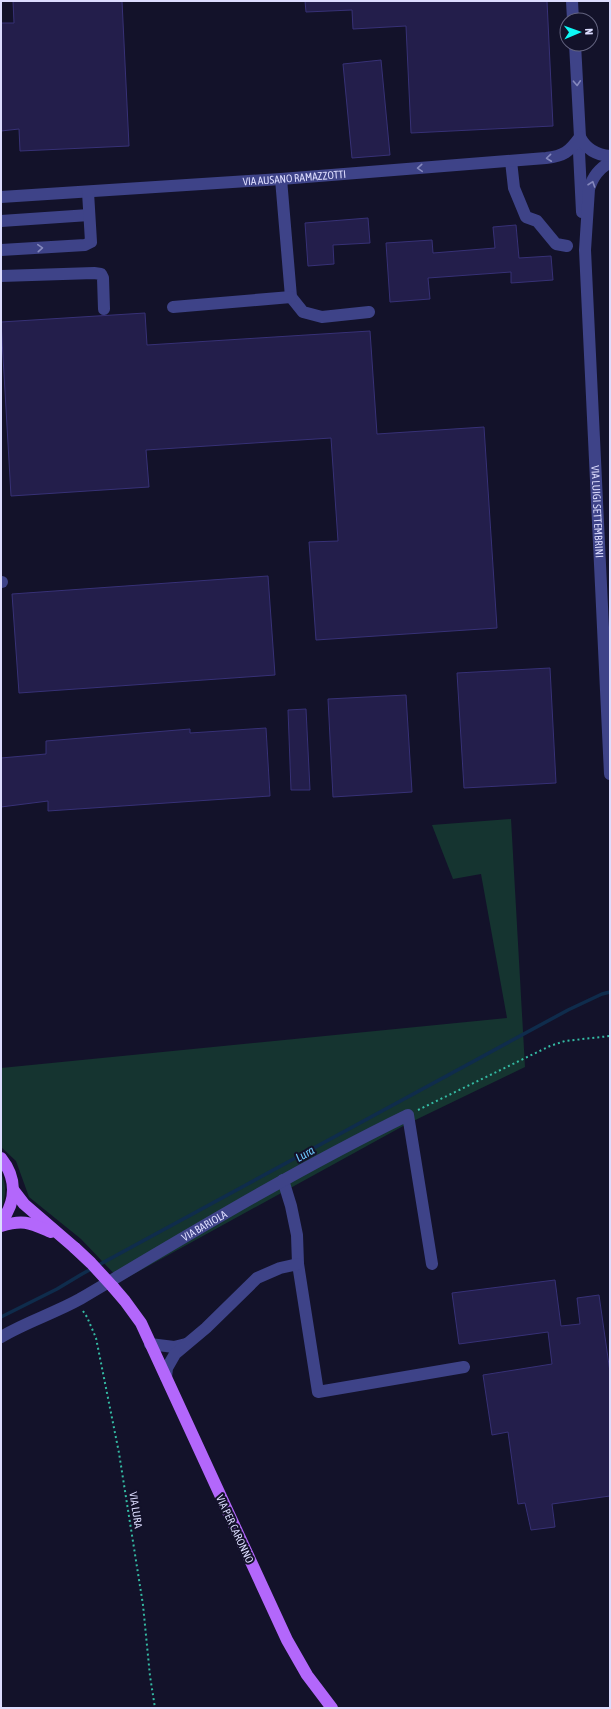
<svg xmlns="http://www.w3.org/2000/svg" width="611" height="1709" viewBox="0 0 611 1709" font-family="'Asap Condensed',sans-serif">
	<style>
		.green { fill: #153430 }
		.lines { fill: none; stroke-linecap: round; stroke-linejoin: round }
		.stream { stroke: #0f2c4c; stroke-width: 3.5 }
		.building { fill: #231e4b; stroke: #373176 }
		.path { stroke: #34baa3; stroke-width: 2; stroke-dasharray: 2 3; stroke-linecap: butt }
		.minor { stroke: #3e4388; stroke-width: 12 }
		.major { stroke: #b367fb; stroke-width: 12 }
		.major-bridge { stroke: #b367fb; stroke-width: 12 }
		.oneway { stroke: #8588bd }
		.labels { text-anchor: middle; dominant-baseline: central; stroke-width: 4; stroke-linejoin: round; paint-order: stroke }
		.street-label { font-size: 11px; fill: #dcdcfe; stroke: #13122a }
		.water-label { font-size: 12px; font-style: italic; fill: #6dc8fb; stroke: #13122a }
	</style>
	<rect width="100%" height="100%" fill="#13122a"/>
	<g class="green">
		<polygon points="511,819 525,1067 405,1125 121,1281 81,1239 29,1197 16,1161 1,1147 1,1068 507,1018 481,874 453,879 432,825"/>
		<path d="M1 1173C7 1185 6 1196 1 1209Z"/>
	</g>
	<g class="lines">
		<polyline class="stream" points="1,1317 57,1289 82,1274 568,1010 602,994 610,992"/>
	</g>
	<g class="building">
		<polygon points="13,1 122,1 129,146 20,151 19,129 1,131 1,23 14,23"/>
		<polygon points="305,1 547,1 553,126 411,133 406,26 353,29 352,10 306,12"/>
		<polygon points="381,60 390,155 352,158 343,64"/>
		<polygon points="368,218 370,243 333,245 334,264 308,266 305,223"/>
		<polygon points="516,225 519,258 551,256 553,280 511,283 511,272 428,278 430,299 390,302 386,243 432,240 433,253 495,248 493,227"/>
		<polygon points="145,313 147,345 370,331 377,434 484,427 497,628 316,640 309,542 338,541 331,438 146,450 149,487 11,496 1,322"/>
		<polygon points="268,576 275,675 19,693 12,594"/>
		<polygon points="550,668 556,783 464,788 457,673"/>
		<polygon points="406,695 412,792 333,797 328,699"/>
		<polygon points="306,709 310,790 291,790 288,710"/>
		<polygon points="266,728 270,796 48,811 48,801 1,807 1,758 46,754 46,741 190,729 190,733"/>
		<polygon points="555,1280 561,1326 580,1324 577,1298 599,1295 610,1372 610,1496 552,1504 555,1527 531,1530 525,1503 518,1504 508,1432 492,1435 483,1375 552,1364 548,1332 459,1344 452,1293"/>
	</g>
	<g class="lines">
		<g class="path">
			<polyline points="418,1110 550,1046 565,1041 610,1036"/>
			<polyline points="83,1311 87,1317 96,1338 119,1453 143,1605 150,1676 155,1708"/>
		</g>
		<g class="minor">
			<polyline points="572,1 573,20"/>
			<polyline points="575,44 580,137 579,152 582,212"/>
			<polyline points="511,161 514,188 526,217 537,221 556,244 567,246"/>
			<path id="s1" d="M610 162C599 169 593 176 589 189L585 250 610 774"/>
			<polyline points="281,179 291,297 303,312 322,317 369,312"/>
			<path id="s2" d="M1 197 281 179 546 158C564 156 569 152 580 137 586 149 597 155 610 156"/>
			<polyline points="1,221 89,215"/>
			<polyline points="1,250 85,245 91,242 88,192"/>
			<polyline points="1,276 94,273 101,274 103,278 104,309"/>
			<polyline points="173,307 291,297"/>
			<polyline points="1,582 2,582"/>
			<polyline points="283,1180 291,1206 297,1235 298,1264 318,1392 464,1367"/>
			<path id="s3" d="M1 1337C26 1322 55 1313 80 1299 188 1235 295 1170 408 1115L432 1264"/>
			<polyline points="150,1344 174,1347 186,1344"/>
			<polyline points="166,1377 167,1368 175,1354 206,1328 257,1278 280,1268 298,1264"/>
		</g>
		<g class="major">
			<path d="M1 1158C17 1178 17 1201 1 1222"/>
			<polyline points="14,1191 24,1204 75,1248"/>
			<path d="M1 1226C24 1219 30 1223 51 1232"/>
			<polyline points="113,1287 125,1301 141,1323 287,1640 307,1675 332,1708"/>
		</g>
		<polyline class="major-bridge" points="75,1248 91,1263 113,1287"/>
	</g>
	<defs><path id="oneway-chevron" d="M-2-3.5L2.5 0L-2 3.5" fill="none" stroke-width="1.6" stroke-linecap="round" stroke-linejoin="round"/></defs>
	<g class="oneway">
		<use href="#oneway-chevron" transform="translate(577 83) rotate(87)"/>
		<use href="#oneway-chevron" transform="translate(549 158) rotate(174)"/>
		<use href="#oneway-chevron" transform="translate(420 168) rotate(176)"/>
		<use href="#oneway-chevron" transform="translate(592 184) rotate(-71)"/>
		<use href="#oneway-chevron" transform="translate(40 248) rotate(-4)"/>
	</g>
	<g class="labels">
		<g class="street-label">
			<text stroke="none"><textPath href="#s2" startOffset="294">VIA AUSANO RAMAZZOTTI</textPath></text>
			<text stroke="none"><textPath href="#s1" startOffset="358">VIA LUIGI SETTEMBRINI</textPath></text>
			<text stroke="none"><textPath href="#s3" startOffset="232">VIA BARIOLA</textPath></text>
			<text transform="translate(136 1510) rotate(81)">VIA LURA</text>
			<text transform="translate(235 1529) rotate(65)">VIA PER CARONNO</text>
		</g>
		<g class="water-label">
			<text transform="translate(305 1154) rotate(-29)">Lura</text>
		</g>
	</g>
	<rect width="611" height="1709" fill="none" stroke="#dcdcfe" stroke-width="4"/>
	<g transform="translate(579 32) rotate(88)"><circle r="19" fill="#13122a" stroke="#63637f"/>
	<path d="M0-3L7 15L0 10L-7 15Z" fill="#0ef8f6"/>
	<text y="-6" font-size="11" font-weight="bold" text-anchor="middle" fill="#dcdcfe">N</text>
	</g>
</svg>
